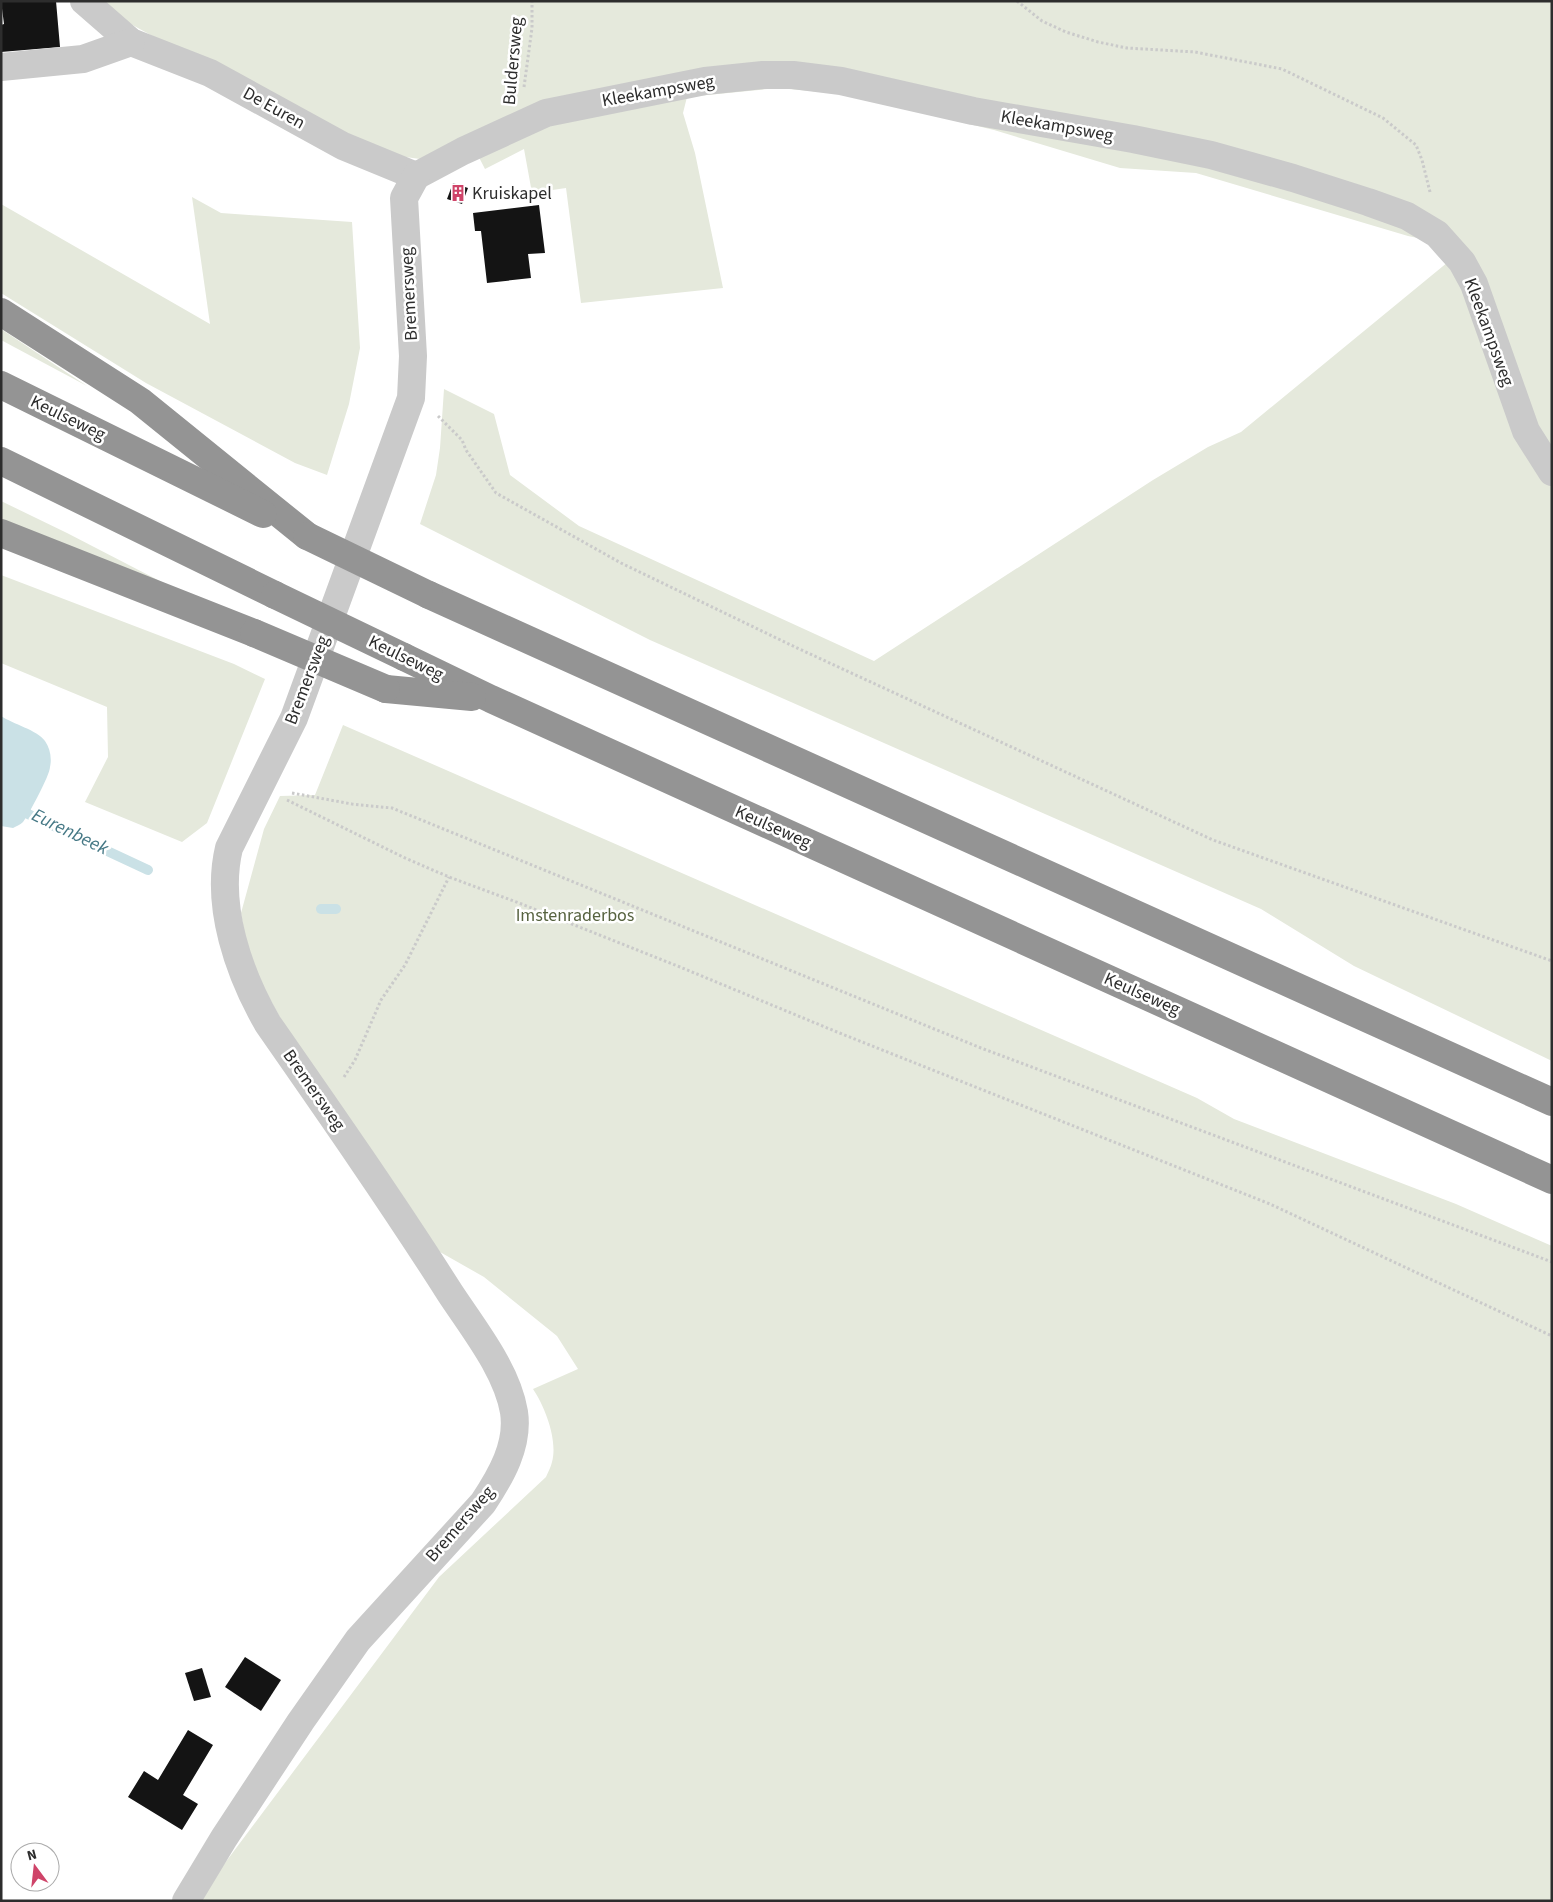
<svg xmlns="http://www.w3.org/2000/svg" width="1553" height="1902" viewBox="0 0 1553 1902" font-family="'Source Sans 3',sans-serif">
	<style>
		.green { fill: #e5e9dc }
		.water { fill: #cae1e6 }
		.lines { fill: none; stroke-linecap: round; stroke-linejoin: round }
		.stream { stroke: #cae1e6; stroke-width: 10 }
		.building { fill: #141414 }
		.path { stroke: #cacaca; stroke-width: 3; stroke-dasharray: 2.5 2.5; stroke-linecap: butt }
		.street { stroke: #cacaca; stroke-width: 28 }
		.highway { stroke: #949494; stroke-width: 28 }
		.highway-bridge { stroke: #949494; stroke-width: 28 }
		.labels { text-anchor: middle; dominant-baseline: central; stroke-width: 5; stroke-linejoin: round; paint-order: stroke }
		.street-label { font-size: 18px; fill: #2d2d2d; stroke: #fff }
		.poi-label { font-size: 18px; fill: #2d2d2d; stroke: #fff; text-anchor: start }
		.park-label { font-size: 18px; fill: #576340; stroke: #fff }
		.water-label { font-size: 19px; font-style: italic; fill: #457885; stroke: #fff }
	</style>
	<rect width="100%" height="100%" fill="#fff"/>
	<g class="green">
		<polygon points="89,1 1552,1 1552,1061 1354,966 1261,909 650,640 420,524 436,475 440,448 444,389 494,414 510,475 579,526 874,661 1153,480 1208,447 1241,432 1448,262 1432,241 1408,236 1196,173 1120,168 994,130 864,99 833,93 778,88 687,97 683,113 695,153 723,288 581,303 566,188 532,193 524,149 485,169 469,138 420,159 391,155 254,92"/>
		<polygon points="192,197 221,213 352,222 360,348 349,404 327,475 295,463 146,383 1,293 1,204 210,324"/>
		<polygon points="1,329 87,386 1,340"/>
		<polygon points="1,501 67,533 185,594 1,525"/>
		<polygon points="1,575 234,664 265,679 207,823 182,842 85,802 108,757 107,707 1,663"/>
		<path d="M343 725 1197 1098 1234 1119 1456 1204 1552 1246V1901H199L210 1883 439 1577 546 1477C548 1472 551 1467 552 1462 558 1440 545 1407 533 1389L578 1369 557 1336 484 1277 440 1252 323 1094 249 962 241 913 264 829 280 796 315 795Z"/>
	</g>
	<path class="water" d="M1 716C13 724 37 730 45 741 50 748 52 758 50 767 50 775 28 816 23 822 20 825 16 826 13 828L1 826Z"/>
	<g class="lines">
		<g class="stream">
			<polyline points="21,805 28,814 148,870"/>
			<polyline points="321,909 336,909"/>
		</g>
	</g>
	<g class="building">
		<polygon points="1,1 56,1 60,47 1,52 1,25 4,24"/>
		<polygon points="453,183 468,188 462,204 447,199"/>
		<polygon points="539,205 545,253 528,254 531,278 487,283 481,231 475,231 473,213"/>
		<polygon points="245,1657 281,1680 261,1711 225,1687"/>
		<polygon points="202,1668 211,1697 194,1701 185,1673"/>
		<polygon points="188,1730 213,1745 183,1795 198,1804 182,1830 128,1797 144,1771 158,1780"/>
	</g>
	<g class="lines">
		<g class="path">
			<polyline points="1017,1 1042,21 1066,32 1098,42 1127,48 1195,52 1282,69 1383,118 1416,145 1422,160 1430,192"/>
			<polyline points="524,87 532,28 532,1"/>
			<polyline points="438,416 462,440 466,450 496,493 621,563 795,647 1213,840 1552,961"/>
			<polyline points="292,793 352,804 392,808 981,1048 1552,1262"/>
			<polyline points="287,800 403,857 449,877 519,903 680,967 837,1032 1270,1204 1552,1336"/>
			<polyline points="344,1077 355,1060 381,1000 405,965 449,877"/>
		</g>
		<g class="street">
			<polyline points="84,1 131,42 210,73 343,146 416,176"/>
			<polyline points="1,67 83,59 131,42"/>
			<polyline points="416,176 463,151 546,113 705,81 763,75 793,75 841,81 973,111 1133,139 1211,155 1293,178 1368,202 1407,216 1437,234 1462,262 1474,284 1526,431 1552,472"/>
			<path d="M186 1901 224 1838 301 1721 358 1640 483 1503C501 1476 519 1445 514 1412 507 1370 473 1328 450 1293 392 1202 330 1113 268 1024 239 974 215 906 229 848L294 718 411 398 413 356 404 198 416 176"/>
		</g>
		<g class="highway">
			<polyline points="1,312 140,401 307,536"/>
			<polyline points="1,385 263,514"/>
			<polyline points="1,461 275,595"/>
			<polyline points="1,533 254,633"/>
			<polyline points="429,595 1552,1102"/>
			<polyline points="404,657 491,699 1552,1180"/>
			<polyline points="386,689 472,697"/>
		</g>
		<g class="highway-bridge">
			<polyline points="307,536 429,595"/>
			<polyline points="275,595 404,657"/>
			<polyline points="254,633 386,689"/>
		</g>
	</g>
	<defs>
		<g id="building-bare" transform="scale(1.35)"><path d="M-4-6H4V6H1V3H-1V6H-4ZM-2.5-4.3h1.7v1.8h-1.7ZM.8-4.3h1.7v1.8H.8ZM-2.5-1h1.7V.8h-1.7ZM.8-1h1.7V.8H.8Z" fill="#cf4469" stroke="#fff" stroke-width="2.5" paint-order="stroke"/></g>
	</defs>
	<g fill-rule="evenodd">
		<use href="#building-bare" x="458" y="193"/>
	</g>
	<g class="labels">
		<g class="street-label">
			<text transform="translate(513 61) rotate(-85)">Buldersweg</text>
			<text transform="translate(658 91) rotate(-10)">Kleekampsweg</text>
			<text transform="translate(274 108) rotate(29)">De Euren</text>
			<text transform="translate(1057 126) rotate(10)">Kleekampsweg</text>
			<text transform="translate(409 294) rotate(-93)">Bremersweg</text>
			<text transform="translate(1489 332) rotate(70)">Kleekampsweg</text>
			<text transform="translate(68 418) rotate(26)">Keulseweg</text>
			<text transform="translate(406 658) rotate(26)">Keulseweg</text>
			<text transform="translate(307 680) rotate(-69)">Bremersweg</text>
			<text transform="translate(773 827) rotate(24)">Keulseweg</text>
			<text transform="translate(1142 994) rotate(24)">Keulseweg</text>
			<text transform="translate(314 1090) rotate(55)">Bremersweg</text>
			<text transform="translate(460 1524) rotate(-49)">Bremersweg</text>
		</g>
		<g class="poi-label">
			<text x="472" y="193">Kruiskapel</text>
		</g>
		<g class="park-label">
			<text x="575" y="915">Imstenraderbos</text>
		</g>
		<g class="water-label">
			<text transform="translate(70 832) rotate(26)">Eurenbeek</text>
		</g>
	</g>
	<rect width="1553" height="1902" fill="none" stroke="#2d2d2d" stroke-width="5"/>
	<g transform="translate(35 1867) rotate(345)"><circle r="24" fill="#ffffff" stroke="#ababab"/>
	<path d="M0-4L9 19L0 12L-9 19Z" fill="#cf4469"/>
	<text y="-8" font-size="14" font-weight="bold" text-anchor="middle" fill="#2d2d2d">N</text>
	</g>
</svg>
